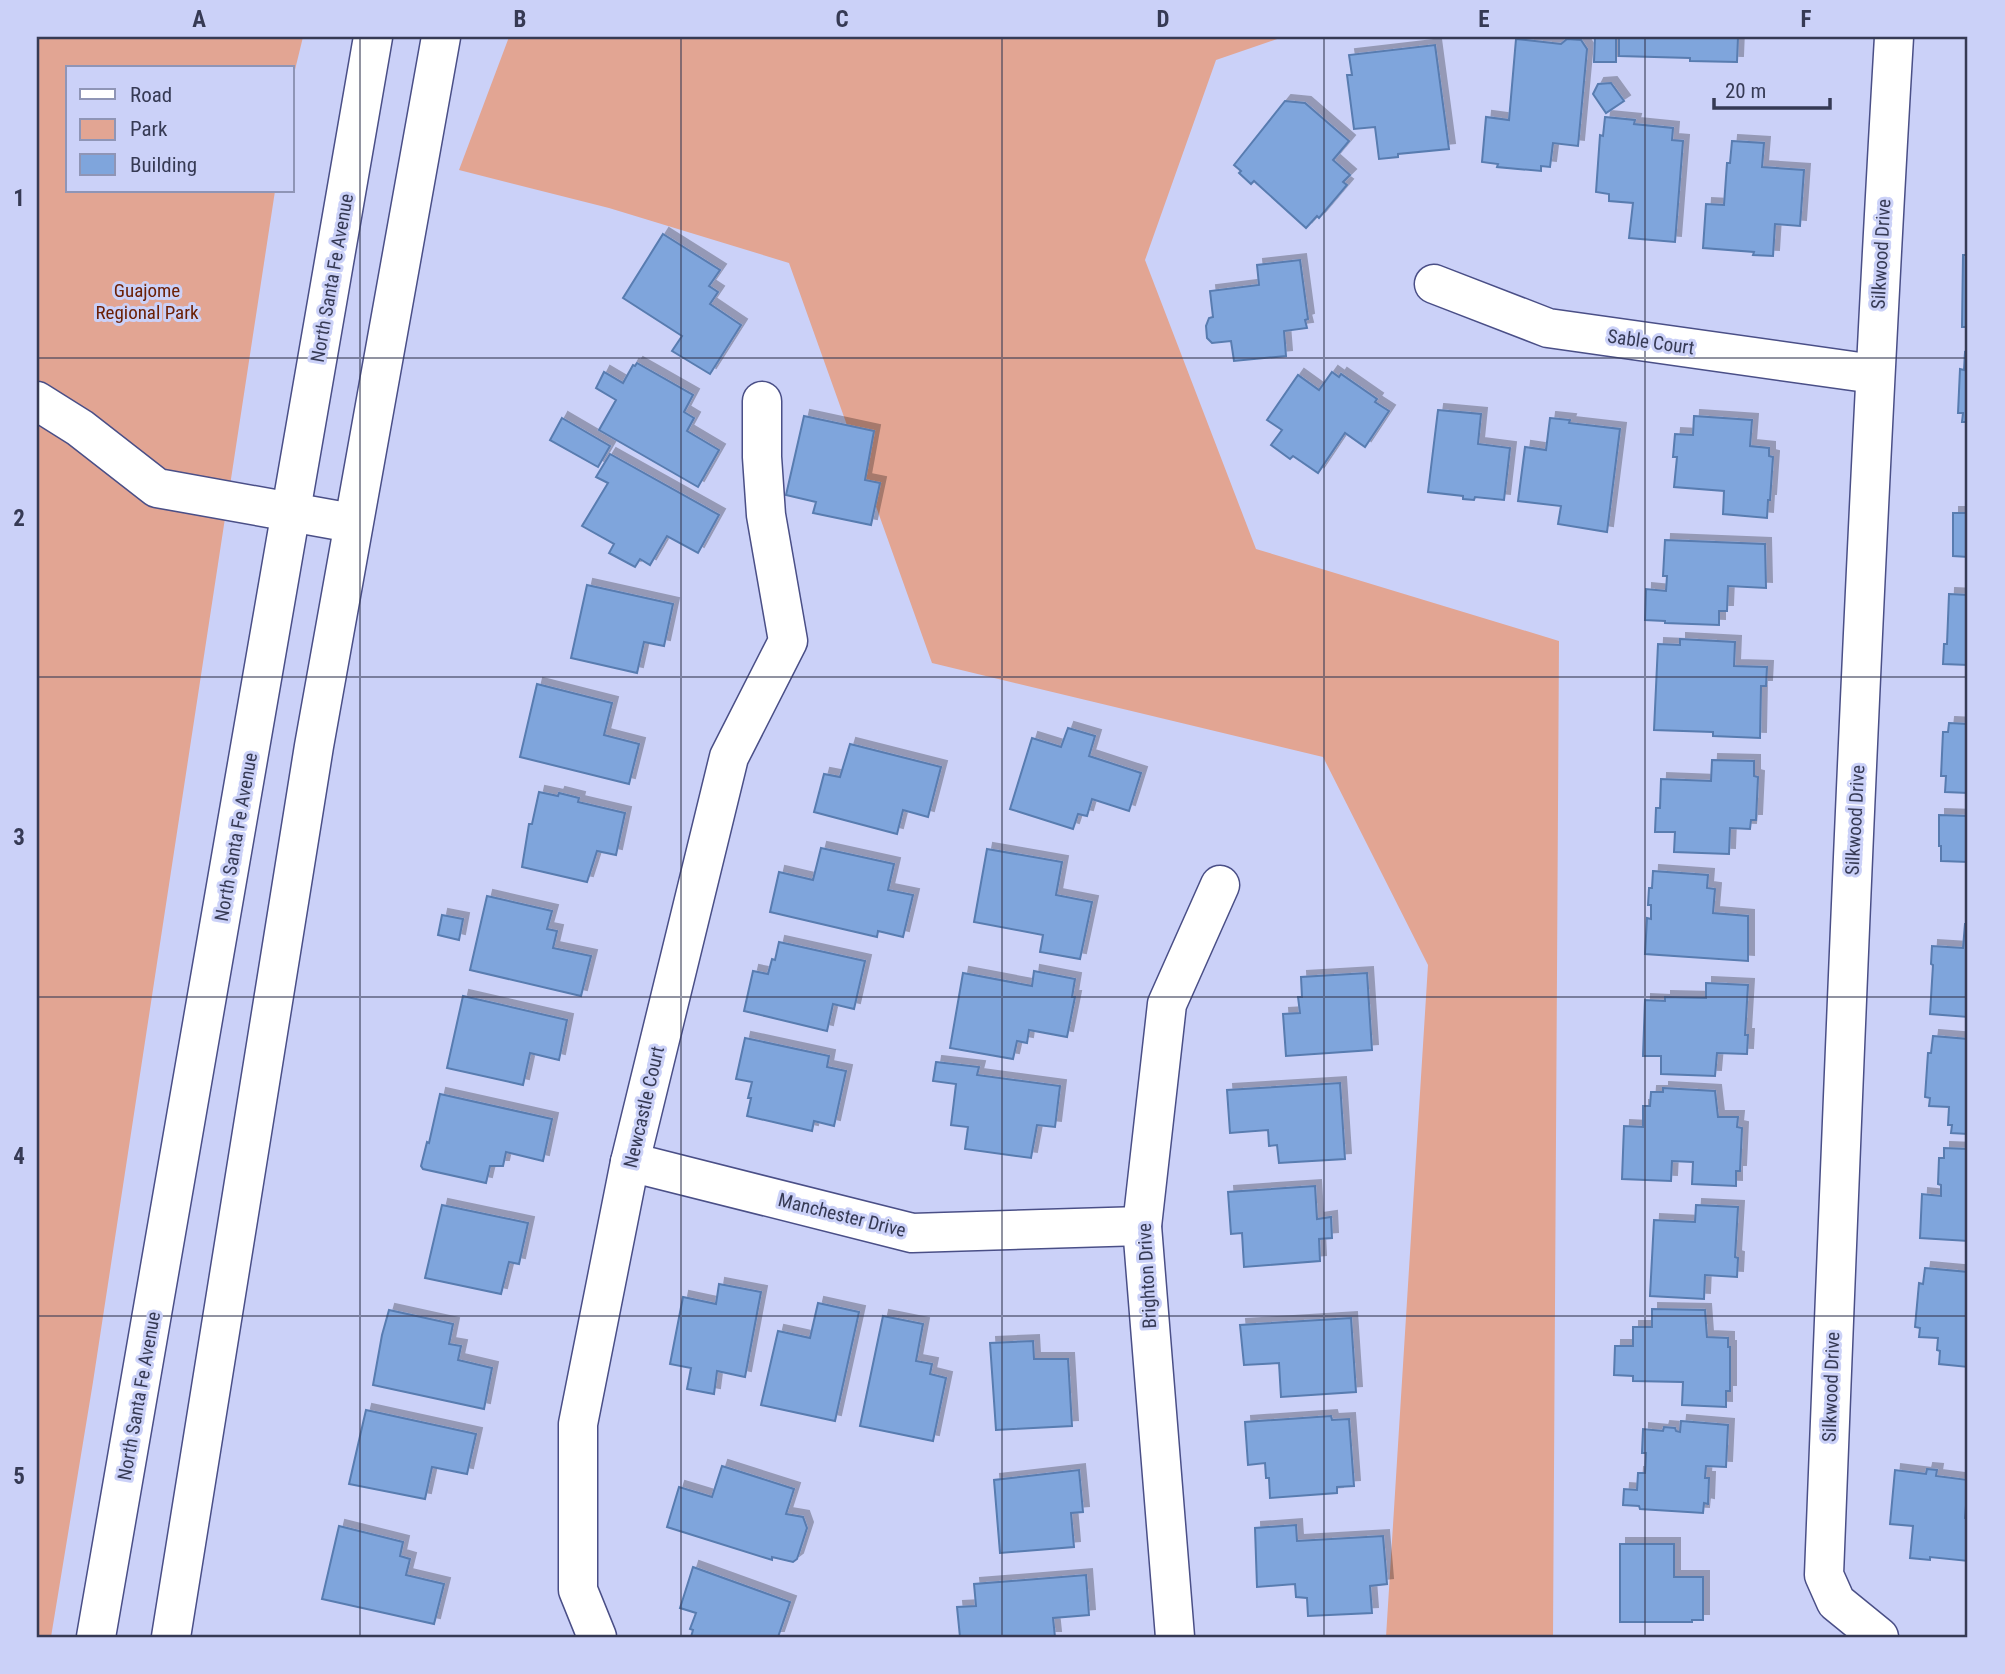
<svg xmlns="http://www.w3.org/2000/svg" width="2005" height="1674" viewBox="0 0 2005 1674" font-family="'Roboto Condensed',sans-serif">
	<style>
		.green { fill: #e2a593 }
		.building { fill: #7fa5dc; stroke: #587cb0; stroke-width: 2; filter: url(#shadow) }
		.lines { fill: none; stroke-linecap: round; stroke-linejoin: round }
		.minor-casing { stroke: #4a4f87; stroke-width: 41 }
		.major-casing { stroke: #4a4f87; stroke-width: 41 }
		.minor { stroke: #fff; stroke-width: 38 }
		.major { stroke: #fff; stroke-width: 38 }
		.grid { fill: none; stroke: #363a54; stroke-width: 2; stroke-opacity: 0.55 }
		.labels { text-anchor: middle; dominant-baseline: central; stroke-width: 6; stroke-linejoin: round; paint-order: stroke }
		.street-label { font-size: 19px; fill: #363a54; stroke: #cbd1f8 }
		.park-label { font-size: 19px; fill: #6b2006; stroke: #cbd1f8 }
		.neatline { fill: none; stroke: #363a54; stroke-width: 2.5 }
		.grid-label { font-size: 23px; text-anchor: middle; font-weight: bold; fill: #363a54 }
	</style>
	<defs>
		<filter id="shadow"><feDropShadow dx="6" dy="-6" stdDeviation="0" flood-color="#0004"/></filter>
	</defs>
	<rect width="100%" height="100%" fill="#cbd1f8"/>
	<g class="green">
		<polygon points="37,37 303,37 292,82 292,68 68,68 68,191 275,191 93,1382 51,1637 37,1637"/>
		<polygon points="509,37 1283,37 1216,60 1145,260 1256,549 1559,641 1553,1637 1386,1637 1428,965 1323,757 932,663 789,263 609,208 459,170"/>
	</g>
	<g class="building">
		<polygon points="1595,37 1616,37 1616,62 1594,62"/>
		<polygon points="1619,37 1738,37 1737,62 1690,61 1690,58 1619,56"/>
		<polygon points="1516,39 1561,44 1567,39 1581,40 1587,49 1578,146 1553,143 1550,167 1541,166 1541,171 1497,167 1498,164 1482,162 1486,117 1509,120"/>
		<polygon points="1435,45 1449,149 1398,154 1398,157 1379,159 1375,127 1354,129 1347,75 1352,75 1349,55"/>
		<polygon points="1611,83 1624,101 1606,113 1593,94 1598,84"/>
		<polygon points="1285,101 1305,103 1349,141 1333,160 1350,175 1343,182 1347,185 1319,218 1317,216 1306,228 1254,181 1251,184 1239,173 1241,171 1234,165"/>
		<polygon points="1605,117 1635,120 1634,124 1673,128 1672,140 1683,141 1675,242 1629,238 1633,203 1609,201 1609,194 1596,192 1600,135 1603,136"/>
		<polygon points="1732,141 1764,143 1762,167 1804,170 1800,226 1775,224 1773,256 1753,255 1754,252 1703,248 1706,204 1724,205 1727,163 1730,163"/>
		<polygon points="663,234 720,270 709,286 718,292 710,304 741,325 710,374 672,351 682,336 623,298"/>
		<polygon points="1963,255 1968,255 1968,327 1962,327"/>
		<polygon points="1300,260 1308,319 1305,320 1307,328 1284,331 1286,356 1234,361 1231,341 1212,343 1207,338 1206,326 1209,318 1213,317 1210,291 1259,285 1257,265"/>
		<polygon points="1965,352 1968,353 1968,422 1962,422 1963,413 1958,413 1960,369 1964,370"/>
		<polygon points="637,363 693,395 684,412 694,418 687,431 719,450 698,487 599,430 616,400 596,388 604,372 623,383 633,365 635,366"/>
		<polygon points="1332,372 1339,377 1341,374 1377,399 1375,402 1389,411 1365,447 1345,433 1318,473 1293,456 1290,459 1271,445 1282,430 1267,420 1298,375 1319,390"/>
		<polygon points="1438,410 1481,414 1478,444 1510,448 1504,500 1475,497 1474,500 1463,499 1463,496 1428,492"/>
		<polygon points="804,416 874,431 865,480 880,483 871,525 813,513 816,502 786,495"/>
		<polygon points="1694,416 1752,420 1750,446 1769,448 1769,456 1773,457 1770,500 1768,500 1767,518 1723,514 1724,491 1674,487 1677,457 1673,457 1675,434 1693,435"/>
		<polygon points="562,418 610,446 598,467 550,440"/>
		<polygon points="1550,418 1570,420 1569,423 1620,429 1607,532 1558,524 1561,506 1518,501 1525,447 1546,450"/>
		<polygon points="610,454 719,515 698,553 667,536 650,565 640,559 635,567 609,553 614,544 582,526 608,483 596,477"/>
		<polygon points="1953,513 1968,513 1968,557 1953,556"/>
		<polygon points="1665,540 1765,544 1766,588 1728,586 1727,611 1719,611 1719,625 1665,623 1665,621 1645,620 1646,589 1666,591 1667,576 1663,576"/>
		<polygon points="587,585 673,604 664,646 644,642 637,673 571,658"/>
		<polygon points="1949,594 1968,595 1968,665 1943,664 1944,644 1947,644"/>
		<polygon points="1680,639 1735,642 1734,666 1767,667 1766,686 1761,686 1760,738 1713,736 1713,732 1654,730 1658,644 1680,645"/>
		<polygon points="537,684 612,703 604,735 639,744 629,784 520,757"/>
		<polygon points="1949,723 1968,724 1968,793 1945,792 1946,776 1941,776 1943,732 1948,732"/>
		<polygon points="1068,728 1095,736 1089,756 1141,773 1129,811 1092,799 1087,816 1078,814 1073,829 1010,809 1032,738 1061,747"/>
		<polygon points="850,744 941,767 928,817 903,810 897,834 814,812 824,774 840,777"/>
		<polygon points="1712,760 1754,761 1754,776 1758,777 1756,820 1751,820 1750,829 1730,828 1729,854 1674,852 1675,832 1655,832 1656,808 1660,808 1661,779 1711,781"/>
		<polygon points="539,792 558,796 559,793 579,798 578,802 625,813 616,855 597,851 587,882 522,867 529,824 532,824"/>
		<polygon points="1939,815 1968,816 1968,862 1941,861 1941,846 1939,846"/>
		<polygon points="821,848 894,864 888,890 913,895 903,937 878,931 877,937 770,912 779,872 813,880"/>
		<polygon points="987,849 1062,862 1056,895 1092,902 1080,959 1040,952 1043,935 974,922"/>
		<polygon points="1653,871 1708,875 1707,888 1715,889 1713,913 1748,916 1748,961 1645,954 1647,918 1651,919 1651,905 1648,905 1649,888 1652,888"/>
		<polygon points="487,896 552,911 547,929 557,931 553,948 591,956 581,996 470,970"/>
		<polygon points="442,915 463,919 459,940 438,935"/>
		<polygon points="1965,924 1968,924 1968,1017 1930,1014 1933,965 1931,964 1932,946 1963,948"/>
		<polygon points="779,942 865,961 854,1009 833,1004 827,1031 744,1011 753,971 768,974 772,959 775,960"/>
		<polygon points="1034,971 1075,979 1072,997 1075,997 1067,1037 1029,1030 1027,1043 1017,1041 1013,1059 950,1048 963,973 1032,986"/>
		<polygon points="1367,973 1372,1050 1286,1056 1283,1014 1300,1013 1298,997 1302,997 1301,977"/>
		<polygon points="1706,983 1748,985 1745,1035 1748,1035 1747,1054 1717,1053 1715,1076 1661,1074 1661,1056 1643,1056 1645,1000 1665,1001 1665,997 1706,998"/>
		<polygon points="463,996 567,1020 559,1060 530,1053 523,1085 447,1068"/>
		<polygon points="1933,1036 1968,1039 1968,1134 1951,1133 1952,1125 1948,1125 1949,1107 1929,1106 1930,1098 1925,1097 1928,1053 1931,1053"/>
		<polygon points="745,1038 829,1056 827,1067 846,1071 834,1126 814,1121 812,1131 747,1116 751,1098 748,1098 752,1082 736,1079"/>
		<polygon points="936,1062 979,1067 977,1075 1060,1086 1055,1127 1037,1125 1031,1158 965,1149 968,1127 951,1125 956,1084 933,1081"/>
		<polygon points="1340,1083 1345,1159 1279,1163 1277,1145 1269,1146 1268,1130 1230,1133 1227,1090"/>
		<polygon points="1663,1088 1715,1091 1718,1117 1738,1117 1737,1127 1742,1128 1740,1171 1736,1171 1736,1186 1692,1184 1693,1162 1672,1161 1671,1181 1622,1179 1624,1126 1643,1127 1643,1106 1650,1106 1651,1092 1663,1092"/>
		<polygon points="440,1094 552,1119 543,1161 506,1152 503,1166 490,1166 486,1183 423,1169 421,1166 427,1142 429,1143"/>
		<polygon points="1944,1148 1968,1149 1968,1241 1920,1238 1922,1194 1941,1196 1941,1185 1938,1184 1939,1158 1944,1158"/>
		<polygon points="1315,1186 1317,1219 1331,1217 1332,1238 1319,1239 1320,1261 1244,1267 1242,1233 1231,1234 1228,1192"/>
		<polygon points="442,1205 528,1223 519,1264 509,1262 501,1294 425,1278"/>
		<polygon points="1696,1205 1738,1207 1735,1257 1738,1258 1737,1277 1705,1275 1704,1299 1650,1296 1654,1220 1695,1222"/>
		<polygon points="1925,1268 1968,1272 1966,1296 1968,1297 1968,1367 1939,1364 1940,1351 1937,1350 1938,1338 1919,1337 1920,1328 1915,1327 1919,1283 1923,1284"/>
		<polygon points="719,1284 761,1292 745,1377 717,1371 714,1394 687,1389 691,1368 670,1364 683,1297 716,1304"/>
		<polygon points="818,1303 859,1312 835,1421 761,1405 778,1331 810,1338"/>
		<polygon points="1652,1309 1705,1310 1707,1337 1728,1338 1728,1347 1730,1347 1730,1391 1726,1391 1726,1407 1682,1405 1683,1382 1633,1381 1633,1376 1614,1375 1615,1346 1633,1346 1633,1327 1652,1327"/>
		<polygon points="389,1310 453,1324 449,1344 461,1346 458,1360 492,1368 484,1409 373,1385 382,1335"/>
		<polygon points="883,1316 923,1324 916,1361 932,1364 930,1374 946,1378 933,1441 860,1426"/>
		<polygon points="1351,1318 1356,1392 1281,1397 1279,1363 1244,1365 1240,1325"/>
		<polygon points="1033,1341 1034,1359 1068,1359 1072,1426 996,1430 990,1343"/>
		<polygon points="366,1410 476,1434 467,1474 432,1467 425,1499 349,1484"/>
		<polygon points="1331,1416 1332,1420 1349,1419 1354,1486 1337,1487 1337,1493 1270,1498 1269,1478 1266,1478 1265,1463 1248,1465 1245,1422"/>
		<polygon points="1681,1421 1728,1425 1726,1467 1706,1466 1705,1478 1709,1478 1708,1504 1704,1503 1703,1513 1640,1509 1639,1506 1623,1505 1624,1489 1637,1490 1638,1473 1645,1473 1646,1453 1642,1453 1643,1429 1663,1431 1664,1427 1675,1428 1676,1431 1680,1432"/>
		<polygon points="722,1466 794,1489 786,1514 803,1517 807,1528 797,1559 793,1562 772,1557 772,1560 667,1527 679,1487 712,1497"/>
		<polygon points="1927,1469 1937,1470 1936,1476 1968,1480 1965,1518 1968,1519 1968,1561 1930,1557 1930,1560 1910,1558 1913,1526 1890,1524 1895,1470 1926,1474"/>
		<polygon points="1079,1470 1083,1512 1071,1513 1074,1547 1000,1553 994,1480"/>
		<polygon points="1296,1525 1297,1541 1383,1536 1387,1584 1370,1586 1372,1613 1308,1616 1307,1598 1296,1597 1295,1584 1257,1587 1255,1528"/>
		<polygon points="339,1526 403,1542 400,1556 410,1559 406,1575 444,1584 434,1624 322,1599"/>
		<polygon points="1620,1544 1674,1544 1674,1577 1703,1577 1703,1620 1692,1620 1692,1622 1620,1622"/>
		<polygon points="693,1567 790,1602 778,1637 691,1637 693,1630 690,1629 696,1613 680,1608"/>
		<polygon points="1086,1575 1089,1615 1053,1618 1055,1637 960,1637 957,1607 976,1606 974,1584"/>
	</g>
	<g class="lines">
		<g class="minor-casing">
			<g id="minor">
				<polyline points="1434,284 1548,328 1874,374"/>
				<polyline points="37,401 80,428 157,488 352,523"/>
				<polyline points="630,1162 912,1233 1142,1226"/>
				<polyline points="597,1637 578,1590 578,1424 630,1162 729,757 788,641 766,515 762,457 762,401"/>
				<polyline points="1175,1637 1142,1226 1167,1004 1220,885"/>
				<path d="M1879 1637 1836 1602 1824 1575C1844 1062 1864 549 1894 37"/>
			</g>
		</g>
		<g class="major-casing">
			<g id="major">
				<polyline points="96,1637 373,37"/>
				<polyline points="171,1637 314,746 441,37"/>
			</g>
		</g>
		<use href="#minor" class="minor"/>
		<use href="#major" class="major"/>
	</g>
	<path class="grid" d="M360 37V1637M681 37V1637M1002 37V1637M1324 37V1637M1645 37V1637M37 358H1968M37 677H1968M37 997H1968M37 1316H1968"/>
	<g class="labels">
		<g class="street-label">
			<text transform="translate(1881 254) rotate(-87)">Silkwood Drive</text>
			<text transform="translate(332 278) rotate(-80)">North Santa Fe Avenue</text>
			<text transform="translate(1651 342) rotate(8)">Sable Court</text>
			<text transform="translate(1855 820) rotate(-87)">Silkwood Drive</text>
			<text transform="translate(236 837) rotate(-80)">North Santa Fe Avenue</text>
			<text transform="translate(644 1107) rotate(-77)">Newcastle Court</text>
			<text transform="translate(842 1215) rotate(14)">Manchester Drive</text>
			<text transform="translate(1147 1276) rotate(-93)">Brighton Drive</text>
			<text transform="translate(1831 1387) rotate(-88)">Silkwood Drive</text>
			<text transform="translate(139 1396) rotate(-80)">North Santa Fe Avenue</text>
		</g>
		<g class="park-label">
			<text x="147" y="290">Guajome<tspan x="147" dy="22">Regional Park</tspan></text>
		</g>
	</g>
	<rect width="2005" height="1674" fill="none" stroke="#cbd1f8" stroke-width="77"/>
	<rect x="66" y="66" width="228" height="126" fill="#cbd1f8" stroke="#8f95b6" stroke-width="2"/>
	<rect x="80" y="89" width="35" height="10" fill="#ffffff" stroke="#8f95b6" stroke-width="2"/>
	<text x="130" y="102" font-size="21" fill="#363a54">Road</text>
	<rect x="80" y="119" width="35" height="21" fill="#e2a593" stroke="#8f95b6" stroke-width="2"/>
	<text x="130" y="136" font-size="21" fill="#363a54">Park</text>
	<rect x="80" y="154" width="35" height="21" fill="#7fa5dc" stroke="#8f95b6" stroke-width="2"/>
	<text x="130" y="172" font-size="21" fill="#363a54">Building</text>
	<path d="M1714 98v10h116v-10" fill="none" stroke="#363a54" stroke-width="3.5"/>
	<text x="1725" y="98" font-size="21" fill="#363a54" stroke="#cbd1f8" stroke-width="5" paint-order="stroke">20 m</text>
	<rect x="38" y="38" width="1928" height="1598" class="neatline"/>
	<g class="grid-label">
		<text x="199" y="27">A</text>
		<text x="520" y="27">B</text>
		<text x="842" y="27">C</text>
		<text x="1163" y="27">D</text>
		<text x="1484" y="27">E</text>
		<text x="1806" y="27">F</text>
		<text x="19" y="206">1</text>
		<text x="19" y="526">2</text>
		<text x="19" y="845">3</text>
		<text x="19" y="1164">4</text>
		<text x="19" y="1484">5</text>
	</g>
</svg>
